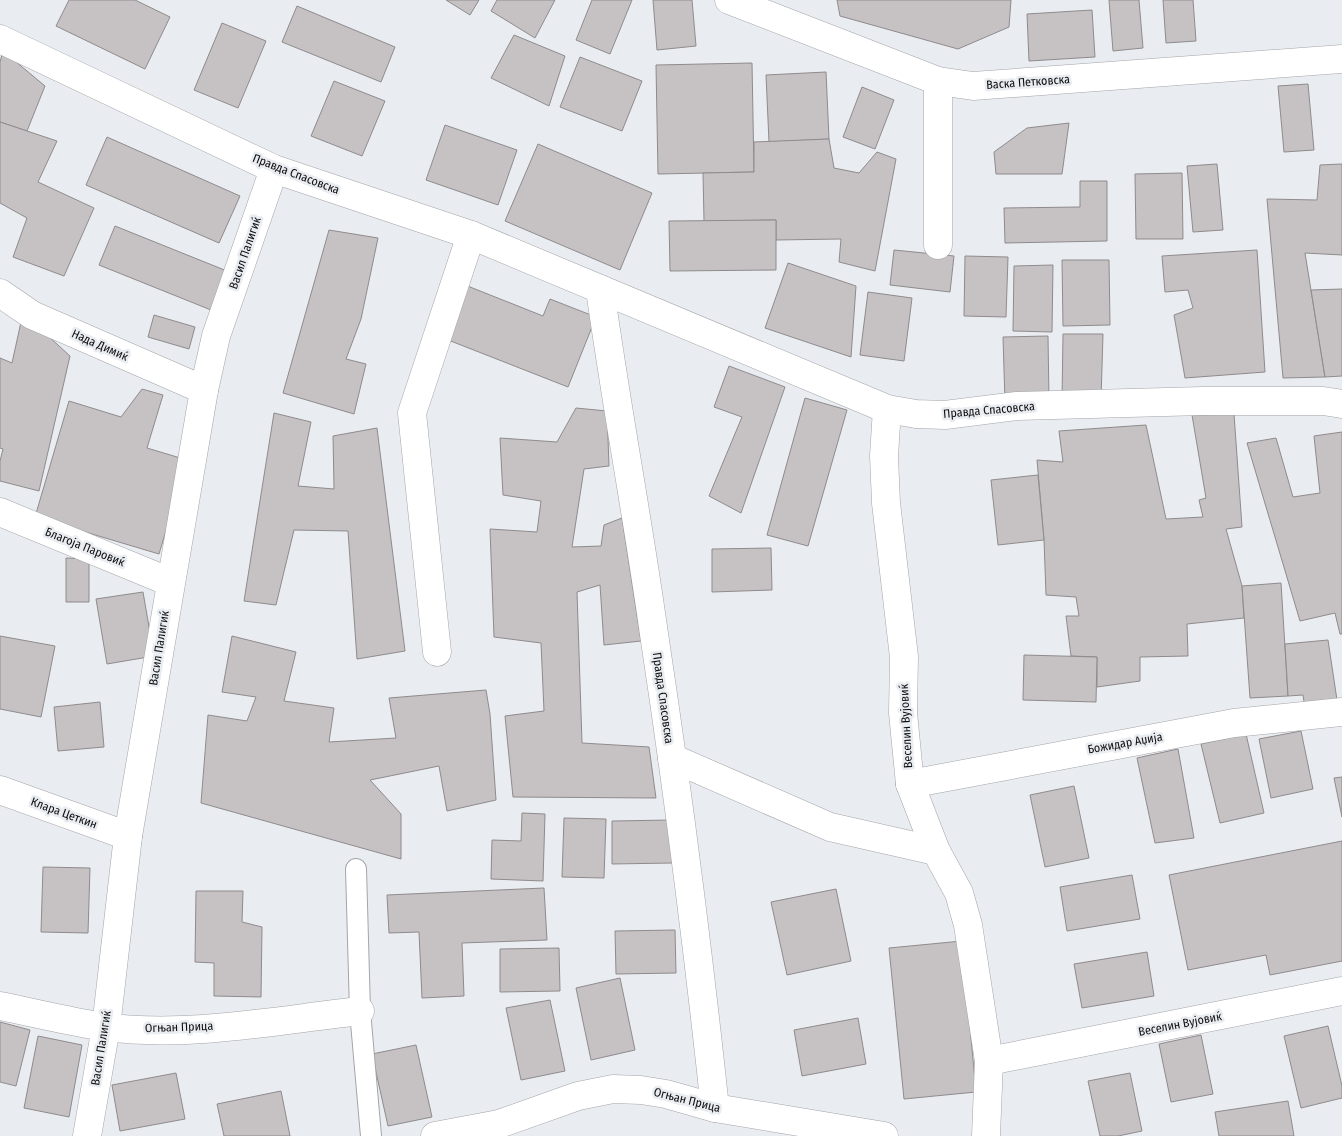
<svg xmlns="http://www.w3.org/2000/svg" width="1342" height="1136" viewBox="0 0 1342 1136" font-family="'Fira Sans Condensed',sans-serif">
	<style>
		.building { fill: #c6c2c4; stroke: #8f8b8d }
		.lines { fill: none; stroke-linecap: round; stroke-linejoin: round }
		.lane-casing { stroke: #a3a5a9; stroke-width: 22 }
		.street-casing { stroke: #a3a5a9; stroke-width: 29 }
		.lane { stroke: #fff; stroke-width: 20 }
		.street { stroke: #fff; stroke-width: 28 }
		.labels { text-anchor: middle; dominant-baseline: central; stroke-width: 5; stroke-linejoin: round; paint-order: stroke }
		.street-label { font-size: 12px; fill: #0d0e0f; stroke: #e9ecf0 }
	</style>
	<rect width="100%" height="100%" fill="#e9ecf0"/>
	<g class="building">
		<polygon points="69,0 135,0 170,17 145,69 56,26"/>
		<polygon points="446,0 479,0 470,15"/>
		<polygon points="497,0 555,0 535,38 491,11"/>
		<polygon points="592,0 632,0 610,54 576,40"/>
		<polygon points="653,0 692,0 696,46 657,50"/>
		<polygon points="837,0 1011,0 1009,27 958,49 840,16"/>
		<polygon points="1109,0 1139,0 1143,48 1113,51"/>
		<polygon points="1163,0 1193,0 1196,41 1166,43"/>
		<polygon points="297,6 395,47 381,82 282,42"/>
		<polygon points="1092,10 1095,57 1029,61 1027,14"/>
		<polygon points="222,23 266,41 238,108 194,90"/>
		<polygon points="514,35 565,56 549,106 491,78"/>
		<polygon points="3,51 45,86 27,131 0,122 0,62"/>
		<polygon points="580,57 642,81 622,131 560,107"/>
		<polygon points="752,63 754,172 658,174 656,65"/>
		<polygon points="826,72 829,139 769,142 766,75"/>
		<polygon points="334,81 385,101 362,156 311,136"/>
		<polygon points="1308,84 1314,150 1284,152 1278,86"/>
		<polygon points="862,87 894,100 875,149 843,137"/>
		<polygon points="0,122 57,141 38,182 94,208 64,276 13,257 27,218 0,203"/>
		<polygon points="1069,123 1062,174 996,174 994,152 1027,128"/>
		<polygon points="445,125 517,150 498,205 426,180"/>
		<polygon points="107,137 240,196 219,243 86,185"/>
		<polygon points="829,139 834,168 859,173 877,152 896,159 875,271 839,262 841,239 776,240 776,220 704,221 703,173 754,172 754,142"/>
		<polygon points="538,144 652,193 620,270 505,221"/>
		<polygon points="1217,164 1223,230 1193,232 1187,166"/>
		<polygon points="1342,164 1342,255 1305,253 1325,377 1283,378 1267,199 1317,200 1320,165"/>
		<polygon points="1182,173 1183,239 1136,239 1135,174"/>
		<polygon points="1080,181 1107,181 1107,241 1005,243 1004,208 1080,207"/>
		<polygon points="776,220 776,270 670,271 669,221"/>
		<polygon points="115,226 232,273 216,312 99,265"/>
		<polygon points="329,230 378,238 361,319 346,359 366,364 354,414 283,393"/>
		<polygon points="894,250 954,256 950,292 890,285"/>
		<polygon points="1257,250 1265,372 1185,378 1174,315 1193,308 1188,290 1165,292 1162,256"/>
		<polygon points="965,256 1008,257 1006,317 964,316"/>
		<polygon points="1062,260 1109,260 1110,325 1063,326"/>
		<polygon points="788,263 856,286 851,357 765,328"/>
		<polygon points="1053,265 1052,332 1013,331 1014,266"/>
		<polygon points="465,285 543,316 550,299 596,317 568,387 443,338"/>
		<polygon points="1342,289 1342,376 1325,377 1311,290"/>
		<polygon points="868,292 912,298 904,361 860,355"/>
		<polygon points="23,313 70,356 39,491 0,481 0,461 3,449 0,448 0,358 12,363"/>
		<polygon points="154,315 195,327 189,349 148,337"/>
		<polygon points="1063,334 1103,334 1101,400 1062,400"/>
		<polygon points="1048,336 1049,401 1005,402 1003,337"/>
		<polygon points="729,366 785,387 741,513 709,496 742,417 714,407"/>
		<polygon points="142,389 163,395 147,448 187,460 159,554 35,517 69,401 121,417"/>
		<polygon points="805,398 847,410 808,546 767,535"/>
		<polygon points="576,408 607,411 609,466 584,469 572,547 601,546 604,525 622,518 641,641 604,645 600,585 577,592 582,743 649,747 656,798 513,797 505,716 544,711 541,643 494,637 490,529 537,532 541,501 503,495 500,438 557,442"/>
		<polygon points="274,413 311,422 298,486 334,489 333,436 377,428 405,651 357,659 348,531 294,530 276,605 244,601"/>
		<polygon points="1234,414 1242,527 1226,529 1242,586 1244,618 1187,624 1188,656 1140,657 1140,681 1097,687 1097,657 1071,656 1066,616 1079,616 1076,597 1046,595 1044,540 1037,460 1063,462 1059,431 1146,425 1166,519 1203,517 1199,500 1206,498 1192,415"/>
		<polygon points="1342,432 1342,634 1340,634 1335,613 1300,621 1247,443 1276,438 1293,497 1320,493 1314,436"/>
		<polygon points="1038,475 1044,540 998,545 991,480"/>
		<polygon points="771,548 772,590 712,592 712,549"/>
		<polygon points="66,558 89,559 89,602 66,602"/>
		<polygon points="1281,583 1288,696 1250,698 1242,586"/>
		<polygon points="143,592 154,656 107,664 96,599"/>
		<polygon points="0,636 55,646 41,717 0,709"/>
		<polygon points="232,636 296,652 284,701 334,708 329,742 396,738 389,698 486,690 490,714 496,800 447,811 439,766 370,780 401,814 401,859 201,803 208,715 247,721 256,697 222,692"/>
		<polygon points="1328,640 1337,700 1305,708 1303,695 1288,696 1285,644"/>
		<polygon points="1024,655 1097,657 1096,702 1023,700"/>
		<polygon points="100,702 104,747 58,751 54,707"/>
		<polygon points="1301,731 1313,789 1271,798 1259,739"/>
		<polygon points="1246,734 1264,813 1220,823 1201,744"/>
		<polygon points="1178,749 1194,838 1155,843 1137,758"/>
		<polygon points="1342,777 1342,817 1334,778"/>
		<polygon points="1074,786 1089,858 1045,867 1030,795"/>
		<polygon points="522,813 545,814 543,881 491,879 492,840 521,841"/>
		<polygon points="564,818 606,819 604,878 562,877"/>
		<polygon points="671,820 672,863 612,864 612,821"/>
		<polygon points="1342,841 1342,961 1270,975 1266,955 1188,970 1169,875"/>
		<polygon points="43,867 90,868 88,933 41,932"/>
		<polygon points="1132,875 1140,919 1067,931 1060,887"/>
		<polygon points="544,888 547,940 462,943 464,996 422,998 419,932 389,933 387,895"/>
		<polygon points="836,889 851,961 787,975 771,902"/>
		<polygon points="196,891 243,891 242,922 262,927 261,997 214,996 214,963 195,962"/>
		<polygon points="675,930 676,973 616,974 615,931"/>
		<polygon points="962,941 976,1092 904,1099 889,948"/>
		<polygon points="559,948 560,991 500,992 500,949"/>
		<polygon points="1147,952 1154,996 1082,1008 1074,964"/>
		<polygon points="620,978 635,1050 591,1060 576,988"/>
		<polygon points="550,1000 565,1071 521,1080 506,1008"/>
		<polygon points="858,1018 866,1064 802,1076 794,1030"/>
		<polygon points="0,1022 30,1030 16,1086 0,1082"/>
		<polygon points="1328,1026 1342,1086 1342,1098 1301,1108 1284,1036"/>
		<polygon points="1201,1035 1213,1094 1171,1102 1159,1044"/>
		<polygon points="38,1036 82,1045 69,1117 24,1108"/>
		<polygon points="416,1045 432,1117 388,1126 372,1054"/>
		<polygon points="176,1073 185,1119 120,1131 112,1085"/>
		<polygon points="1130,1073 1142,1131 1118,1136 1100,1136 1088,1081"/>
		<polygon points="281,1091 290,1136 224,1136 217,1104"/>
		<polygon points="1288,1101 1294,1136 1219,1136 1215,1112"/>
	</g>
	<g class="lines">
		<g class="lane-casing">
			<polyline id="lane" points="356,869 360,1011 371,1136"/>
		</g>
		<g class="street-casing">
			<g id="street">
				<polyline points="729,0 938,81 973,86 1342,59"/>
				<polyline points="0,39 274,169 471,235 887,409 916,414 945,415 1017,406 1203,401 1323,401 1342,404"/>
				<polyline points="938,81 938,245"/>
				<path d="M600 289C616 405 638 519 654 634 678 792 698 949 715 1108"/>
				<polyline points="0,293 32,315 204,390"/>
				<polyline points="887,409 884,456 886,503 904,657 903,713 910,784 936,851 959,893 968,925 989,1061 986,1136"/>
				<polyline points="0,512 170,582"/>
				<polyline points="437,652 412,413 471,235"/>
				<polyline points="672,758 830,827 936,851"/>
				<polyline points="910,784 1234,723 1342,712"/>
				<polyline points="0,790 128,836"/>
				<path d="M0 1006C35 1013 70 1022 105 1027 188 1038 277 1020 360 1011"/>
				<polyline points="989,1061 1342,991"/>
				<polyline points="87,1136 106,1027 128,836 204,390 216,336 274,169"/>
				<polyline points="435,1136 499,1124 578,1096 613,1089 641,1090 666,1094 715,1108 884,1136"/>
			</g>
		</g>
		<use href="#lane" class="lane"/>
		<use href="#street" class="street"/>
	</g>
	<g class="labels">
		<g class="street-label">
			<text transform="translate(1028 82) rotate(-4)">Васка Петковска</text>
			<text transform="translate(296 174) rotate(21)">Правда Спасовска</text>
			<text transform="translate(245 253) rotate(-71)">Васил Палигиќ</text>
			<text transform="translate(100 345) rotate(24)">Нада Димиќ</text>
			<text transform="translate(989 410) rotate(-5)">Правда Спасовска</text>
			<text transform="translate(85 547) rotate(22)">Благоја Паровиќ</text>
			<text transform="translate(159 648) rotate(-81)">Васил Палигиќ</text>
			<text transform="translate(663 698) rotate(82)">Правда Спасовска</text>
			<text transform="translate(906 726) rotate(-93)">Веселин Вујовиќ</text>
			<text transform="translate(1125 743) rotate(-10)">Божидар Аџија</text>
			<text transform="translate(64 813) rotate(20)">Клара Цеткин</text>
			<text transform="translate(1180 1024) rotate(-11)">Веселин Вујовиќ</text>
			<text transform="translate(179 1027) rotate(-2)">Огњан Прица</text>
			<text transform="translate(101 1048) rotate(-81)">Васил Палигиќ</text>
			<text transform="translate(687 1100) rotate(14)">Огњан Прица</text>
		</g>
	</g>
</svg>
